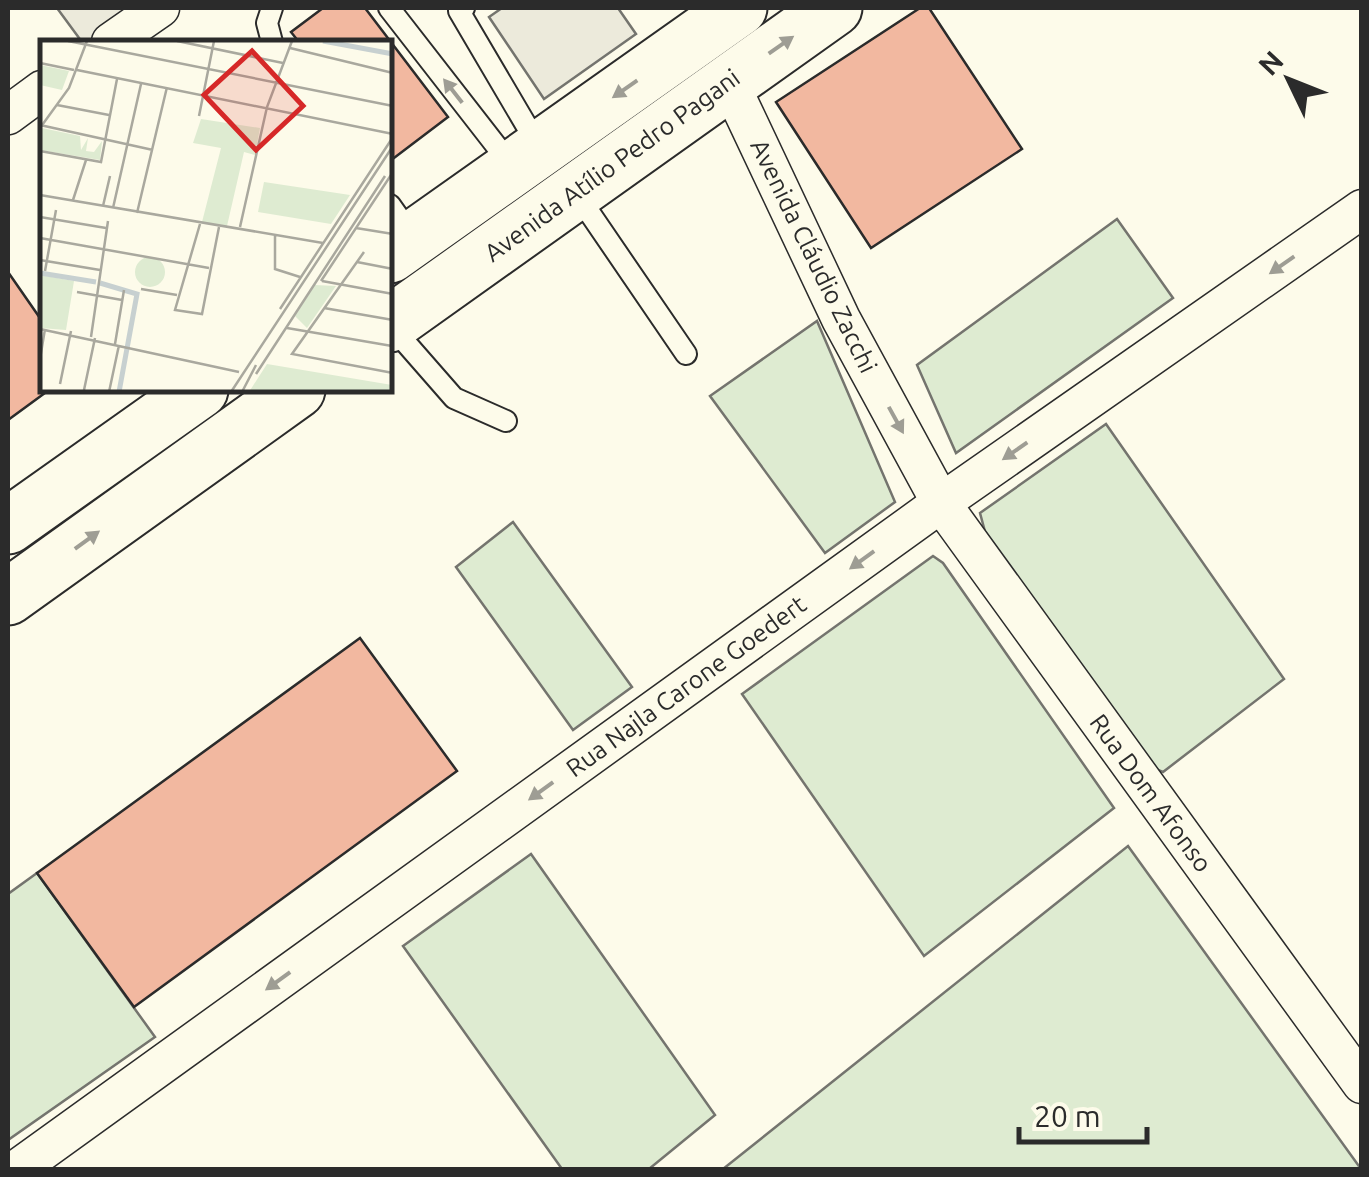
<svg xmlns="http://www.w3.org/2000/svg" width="1369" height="1177" viewBox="0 0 1369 1177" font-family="Ubuntu,sans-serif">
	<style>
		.green { fill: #deebd1; stroke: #74746e; stroke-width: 2.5 }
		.parking { fill: #eceadb; stroke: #74746e; stroke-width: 2.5 }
		.building { fill: #f2b8a0; stroke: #2b2b2b; stroke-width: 2.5 }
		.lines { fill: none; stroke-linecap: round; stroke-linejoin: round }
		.lane-casing { stroke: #2b2b2b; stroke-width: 24 }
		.street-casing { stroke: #2b2b2b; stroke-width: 41 }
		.secondary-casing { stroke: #2b2b2b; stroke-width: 59 }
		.lane { stroke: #fdfbea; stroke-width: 20 }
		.street { stroke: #fdfbea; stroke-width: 38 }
		.secondary { stroke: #fdfbea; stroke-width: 55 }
		.oneway { fill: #9e9d94 }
		.labels { text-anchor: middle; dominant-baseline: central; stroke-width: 8; stroke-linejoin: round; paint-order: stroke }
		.street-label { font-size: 25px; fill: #2b2b2b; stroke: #fdfbea }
		.inset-river { fill: none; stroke: #c7d0d0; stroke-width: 5 }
		.inset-road { fill: none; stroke: #a9a89e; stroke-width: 2.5 }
		.view { fill: #d62828; fill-opacity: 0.15; stroke: #d62828; stroke-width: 5 }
		.inset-edge { fill: none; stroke: #2b2b2b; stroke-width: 5 }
	</style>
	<rect width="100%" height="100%" fill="#fdfbea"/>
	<g class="green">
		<polygon points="1117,219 1173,298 956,453 917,365"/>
		<polygon points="817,321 895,502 825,553 710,396"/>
		<polygon points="1106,424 1284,679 1163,772 1148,766 987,539 980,513"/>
		<polygon points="513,522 632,687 573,730 456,567"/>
		<polygon points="933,556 943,563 1114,808 924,956 742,694"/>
		<polygon points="1128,846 1361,1169 723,1169"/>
		<polygon points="531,854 715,1115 649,1169 562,1169 403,946"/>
		<polygon points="37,873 155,1037 8,1140 8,894"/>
	</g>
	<g class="parking">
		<polygon points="57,8 143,8 93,42 82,42"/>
		<polygon points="502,8 618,8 636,34 544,99 489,17"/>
	</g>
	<g class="building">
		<polygon points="323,8 365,8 448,117 390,161 390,42 299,42 291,32"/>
		<polygon points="920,8 929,8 1022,149 871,248 776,102"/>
		<polygon points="8,272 42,321 42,390 49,390 8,420"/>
		<polygon points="360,638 457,771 134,1007 37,873"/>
	</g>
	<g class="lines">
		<g class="lane-casing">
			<g id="lane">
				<polyline points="272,8 267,23 272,42"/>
				<polyline points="389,8 512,166"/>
				<polyline points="464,8 459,11 539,147"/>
				<polyline points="576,193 686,354"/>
				<polyline points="390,205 412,236"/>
				<polyline points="391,326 454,398 506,421"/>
			</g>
		</g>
		<g class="street-casing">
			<g id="street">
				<polyline points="111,42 160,8"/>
				<polyline points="729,82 841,319 941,503 1362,1084"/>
				<polyline points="8,115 42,90"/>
				<polyline points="16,1170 941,503 1362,209"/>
			</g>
		</g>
		<g class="secondary-casing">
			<g id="secondary">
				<polyline points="390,255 739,8"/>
				<polyline points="390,324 834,8"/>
				<polyline points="8,526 200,390"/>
				<polyline points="8,597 297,390"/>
			</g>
		</g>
		<use href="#lane" class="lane"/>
		<use href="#street" class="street"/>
		<use href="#secondary" class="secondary"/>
	</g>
	<defs><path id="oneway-solid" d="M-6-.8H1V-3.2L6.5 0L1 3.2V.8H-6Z" transform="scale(2.5)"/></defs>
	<g class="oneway">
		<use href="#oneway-solid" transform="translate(781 45) rotate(-35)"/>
		<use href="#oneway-solid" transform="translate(625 89) rotate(145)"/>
		<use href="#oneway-solid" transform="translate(453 91) rotate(-128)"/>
		<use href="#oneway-solid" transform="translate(1282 265) rotate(145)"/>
		<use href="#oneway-solid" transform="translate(896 420) rotate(61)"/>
		<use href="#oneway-solid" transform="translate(1015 451) rotate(145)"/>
		<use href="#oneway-solid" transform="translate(87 540) rotate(-36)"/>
		<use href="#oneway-solid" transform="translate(862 560) rotate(144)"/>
		<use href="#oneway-solid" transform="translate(541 791) rotate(144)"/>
		<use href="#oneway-solid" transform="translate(278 981) rotate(144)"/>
	</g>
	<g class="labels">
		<g class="street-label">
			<text transform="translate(612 165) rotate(-36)">Avenida Atílio Pedro Pagani</text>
			<text transform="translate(814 256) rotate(64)">Avenida Cláudio Zacchi</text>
			<text transform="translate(686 686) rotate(-36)">Rua Najla Carone Goedert</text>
			<text transform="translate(1151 793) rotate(54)">Rua Dom Afonso</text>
		</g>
	</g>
	<g transform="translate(40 40)">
		<rect width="352" height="352" fill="#fdfbea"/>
		<path d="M0 25 29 31 22 50 0 45ZM161 79 220 88 215 115 204 112 187 186 162 182 181 108 153 103ZM2 88 40 96 41 110 48 98 46 111 54 112 62 101 60 120 0 110ZM224 142 310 155 291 184 218 172ZM95 232a15 15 0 1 1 30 0a15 15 0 1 1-30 0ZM0 235 34 241 26 290 0 288ZM275 245 296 246 267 288 255 276ZM227 324 352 345V351L209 352Z" fill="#deebd1"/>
		<path class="inset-river" d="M283 1 353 14M0 233 56 242M60 243 97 254 79 352"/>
		<path class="inset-road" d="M28 1 353 66M137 1 243 23M250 8 353 33M0 23 34 30M37 30 353 94M17 65 69 75M159 76 174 1M0 85 113 110M0 88 29 48 47 1M0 111 61 122 77 39M0 155 283 203M33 160 46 120M63 166 70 136M73 168 101 44M97 173 127 47M0 177 66 188M160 184 135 270 162 274 179 187M200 187 227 67 252 1M316 188 353 194M235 196V229L260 237M0 198 169 228M324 212 252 314 353 333M0 220 60 230M317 222 353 229M5 231 16 170M281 241 353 132M282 241 353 254M101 249 137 255M37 252 82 260M284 268 353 280M240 269 353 97M247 288 352 306M0 289 199 332M51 297 68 181M75 304 84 250M0 319 5 289M216 334 345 136M20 344 31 291M44 350 55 298M69 352 79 305M191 352 353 106M202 352 216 325"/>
		<path class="view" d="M212 11 263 66 216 110 164 55Z"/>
		<rect width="352" height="352" class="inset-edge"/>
	</g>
	<rect width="1369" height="1177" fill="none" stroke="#2b2b2b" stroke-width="20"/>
	<g transform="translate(1289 80) rotate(313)" stroke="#fdfbea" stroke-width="8" paint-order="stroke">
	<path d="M0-8L18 38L0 25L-18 38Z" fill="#2b2b2b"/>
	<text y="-15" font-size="28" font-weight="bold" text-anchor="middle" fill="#2b2b2b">N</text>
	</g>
	<path d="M1019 1127v15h128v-15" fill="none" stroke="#2b2b2b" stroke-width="5"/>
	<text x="1034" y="1127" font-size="30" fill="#2b2b2b" stroke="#fdfbea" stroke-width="8" paint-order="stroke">20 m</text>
</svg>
